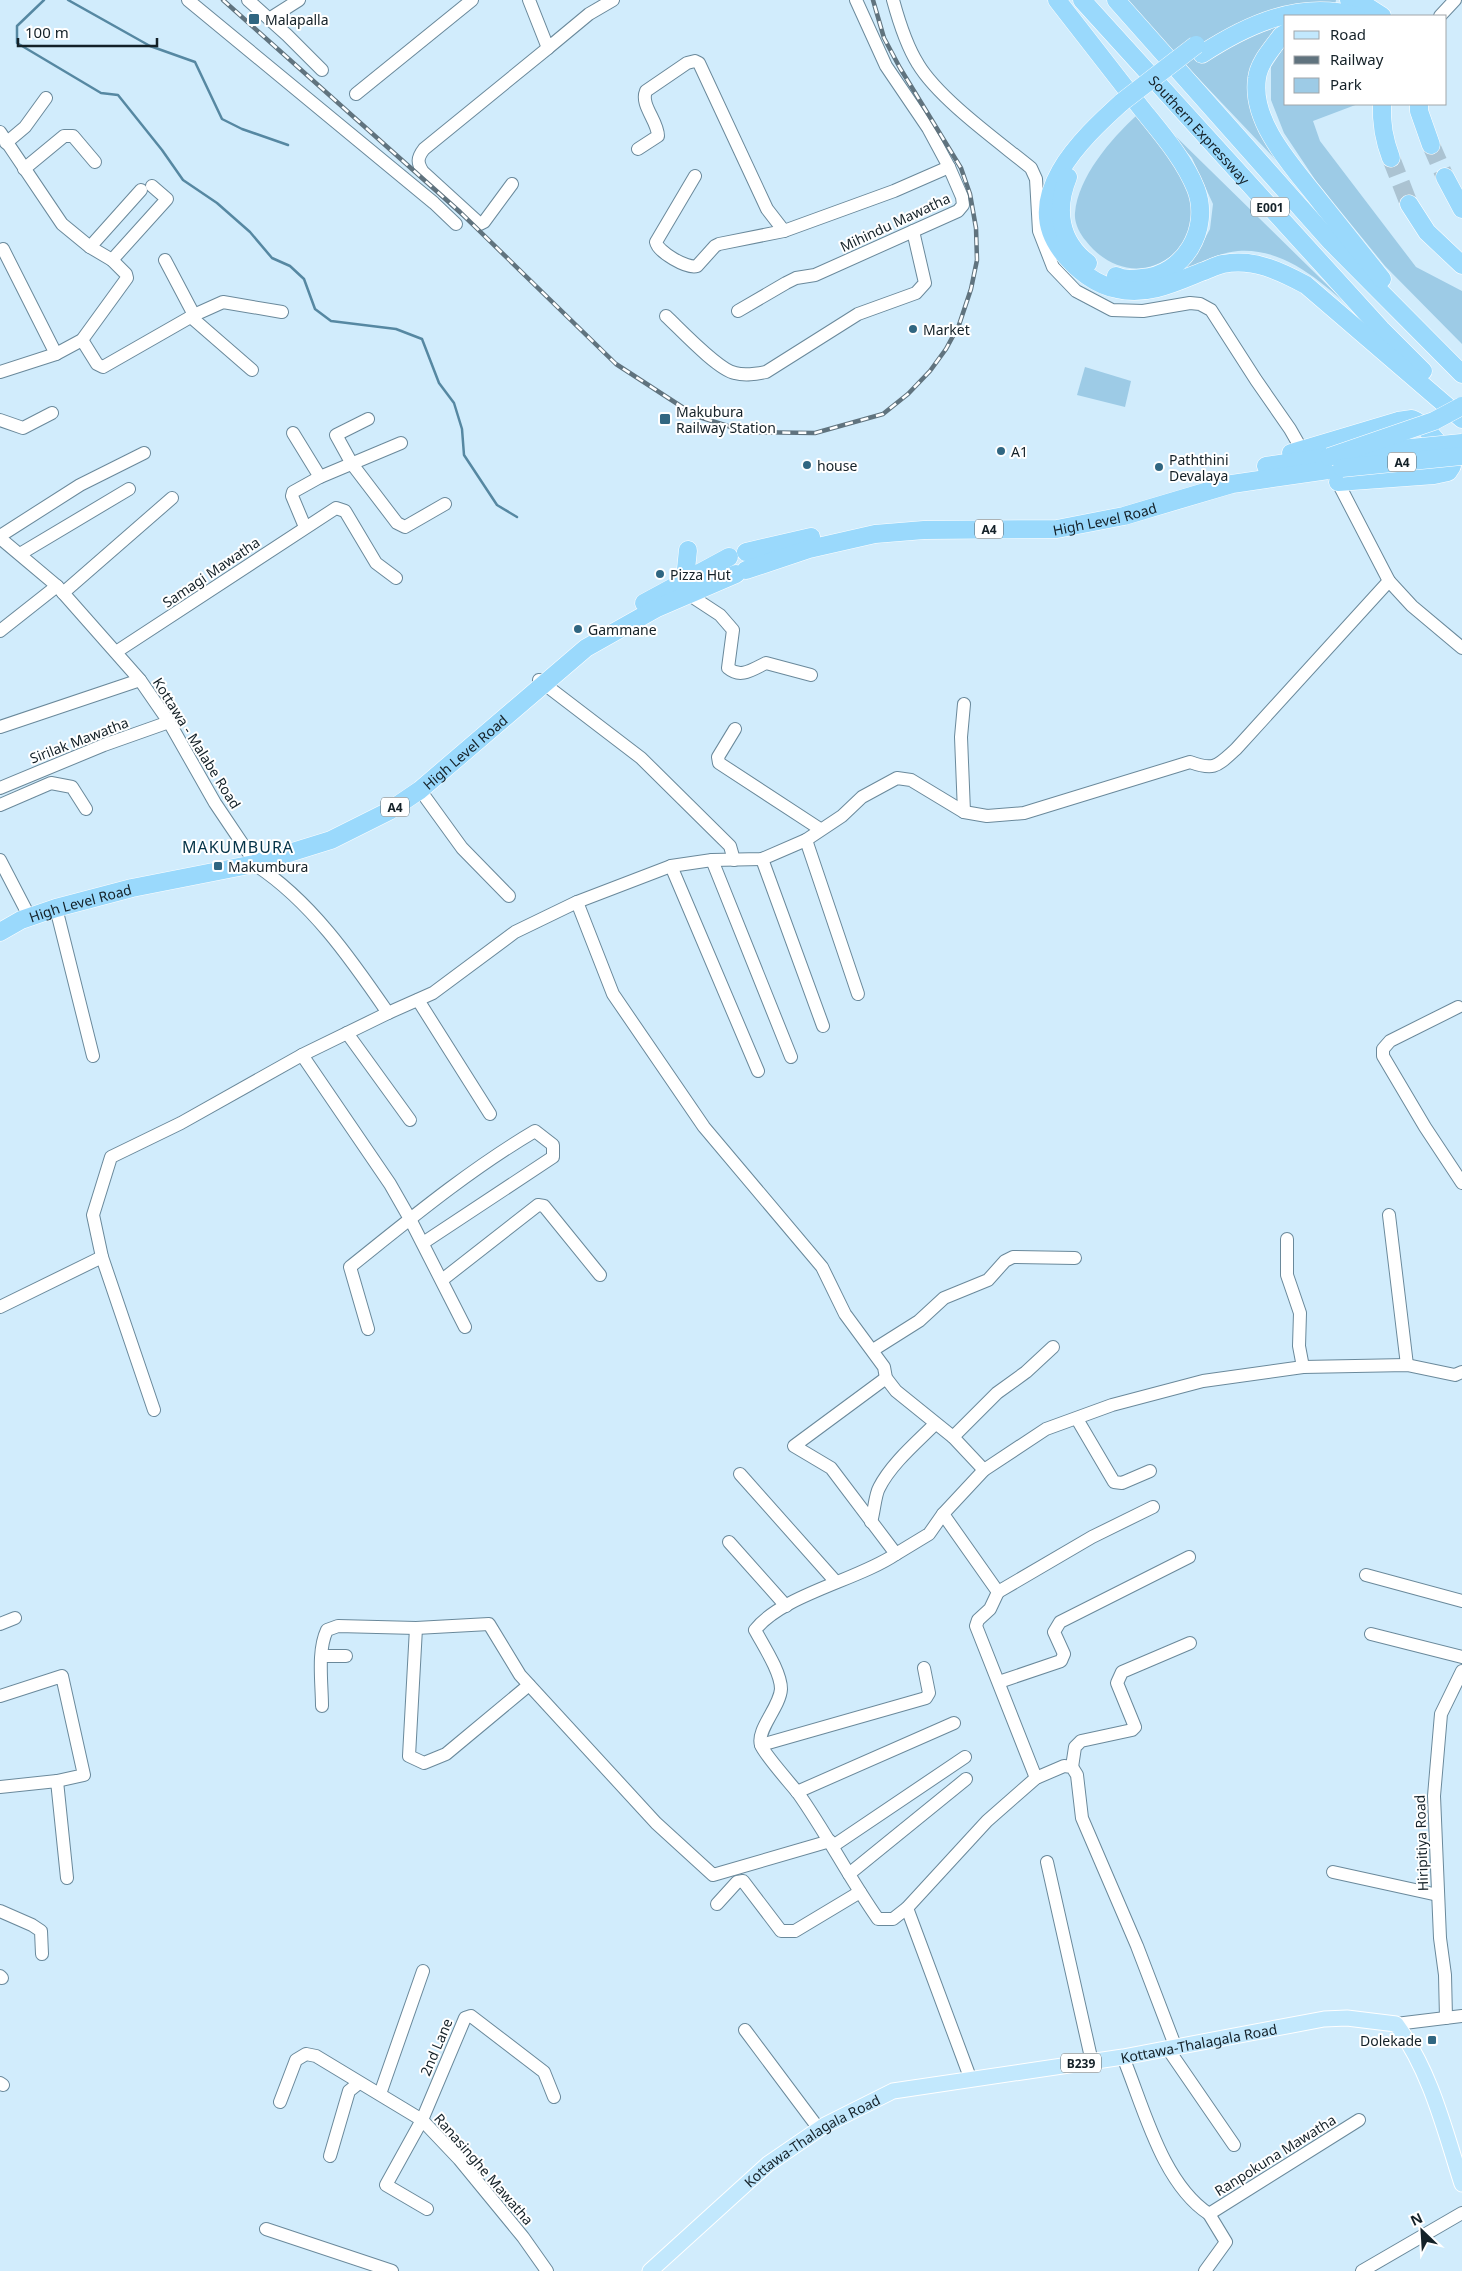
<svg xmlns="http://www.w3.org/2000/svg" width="1462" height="2271" viewBox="0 0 1462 2271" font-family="'Noto Sans',sans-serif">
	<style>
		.green { fill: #9dcbe6 }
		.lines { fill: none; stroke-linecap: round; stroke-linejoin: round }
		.stream { stroke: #5688a2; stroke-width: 2.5 }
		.highway-tunnel { stroke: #abc3d2; stroke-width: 18; stroke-dasharray: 18 9; stroke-linecap: butt }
		.minor-casing { stroke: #6a899b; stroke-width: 14 }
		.major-casing { stroke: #fff; stroke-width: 17 }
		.highway-casing { stroke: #fff; stroke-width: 19 }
		.minor { stroke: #fff; stroke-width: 12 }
		.major { stroke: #c2e8fd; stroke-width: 15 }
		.highway { stroke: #9ad9fc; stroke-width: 18 }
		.rail-casing { stroke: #60737e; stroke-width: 4.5 }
		.rail { stroke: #fff; stroke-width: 2.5; stroke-dasharray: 8; stroke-linecap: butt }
		.highway-bridge-casing { stroke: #fff; stroke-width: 19; stroke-linecap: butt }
		.highway-bridge { stroke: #9ad9fc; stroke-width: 18 }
		.poi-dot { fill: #306681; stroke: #fff; stroke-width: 2 }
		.labels { text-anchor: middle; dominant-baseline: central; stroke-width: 4; stroke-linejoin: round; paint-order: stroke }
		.shield { fill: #fff; stroke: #5a6468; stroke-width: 1 }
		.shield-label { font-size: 12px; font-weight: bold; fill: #142128 }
		.poi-label { font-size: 14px; fill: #142128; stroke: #fff; text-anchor: start }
		.street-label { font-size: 14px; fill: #142128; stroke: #fff }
		.quarter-label { font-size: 16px; letter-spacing: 1px; fill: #043348; stroke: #fff }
	</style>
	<rect width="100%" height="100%" fill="#d1ecfc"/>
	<g class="green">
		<polygon points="1124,0 1336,0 1333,15 1286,16 1286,28 1253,94 1314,200"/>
		<polygon points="1286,44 1286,104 1358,104 1313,121 1320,141 1416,267 1462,291 1462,344 1385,266 1316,181 1284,133 1271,100 1271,67"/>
		<path d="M1136 116C1159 144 1186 172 1194 209 1196 220 1191 232 1185 241 1158 279 1113 276 1086 241 1080 234 1074 223 1075 213 1078 177 1111 139 1136 116Z"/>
		<path d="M1159 120 1362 319C1329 288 1287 247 1238 251 1215 253 1194 267 1174 276V272L1195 257 1210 229 1213 204 1192 158Z"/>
		<polygon points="1085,367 1131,381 1125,407 1077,395"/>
	</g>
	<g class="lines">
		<g class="stream">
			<polyline points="44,0 17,26 17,43 101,93 118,95 162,150 183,180 217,203 250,232 272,258 290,266 304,279 315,309 331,321 396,329 422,339 439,383 454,403 462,429 464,455 497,505 517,517"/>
			<polyline points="68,0 150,46 195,62 222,119 242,129 288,145"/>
		</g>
		<g class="highway-tunnel">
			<polyline points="1431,145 1445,177"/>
			<polyline points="1391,158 1409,204"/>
		</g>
		<g class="minor-casing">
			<g id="minor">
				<polyline points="188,0 434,203 456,224"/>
				<polyline points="248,0 287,35 322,70"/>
				<polyline points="529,0 548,48 589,14 613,0"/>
				<path d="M893 0C899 22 906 45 918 64 939 99 998 141 1031 168L1036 179 1039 231 1053 267 1076 291 1112 310 1143 311 1190 303 1200 304 1211 310 1256 380 1290 429 1306 457"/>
				<polyline points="1440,16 1455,0"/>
				<polyline points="269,19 299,0"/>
				<polyline points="356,94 472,0"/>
				<polyline points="0,132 62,224 90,247 112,260 126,274 127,278 82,340 56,354 0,372"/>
				<polyline points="6,143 25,127 46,98"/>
				<path d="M638 149 658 136C658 121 640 105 646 91L687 63 695 61 699 63 767 209 784 231 894 191 949 167"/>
				<polyline points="24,169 64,136 73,136 95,162"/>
				<path d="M695 176 656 242C658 252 687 269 697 266L715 246 719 244 784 231"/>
				<path d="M512 184 484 222 480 224 423 172C417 163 417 158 424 149L548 48"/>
				<polyline points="90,247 141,190"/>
				<polyline points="3,249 56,354"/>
				<polyline points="112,260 167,199 152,186"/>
				<polyline points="165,260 194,315"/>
				<polyline points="738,311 786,283 796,278 815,275 958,211 963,205 962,197 949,167 928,128 886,66 856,0"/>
				<path d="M666 316C680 329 718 370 735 373 745 376 756 374 766 372L858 314 916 293 925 283 913 231"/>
				<polyline points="191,317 252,370"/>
				<polyline points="82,340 97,364 103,367 194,315 223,302 282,312"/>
				<polyline points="368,419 336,435 352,464 397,523 405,527 445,504"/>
				<polyline points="0,420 23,428 52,413"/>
				<polyline points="293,433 320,477"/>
				<polyline points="1334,475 1389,581 1412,606 1462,648"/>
				<polyline points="305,527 292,496 293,492 320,477 401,443"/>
				<polyline points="0,536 80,485 144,453"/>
				<path d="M0 538 57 586 140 680 169 722 215 803 252 858 254 864C310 900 351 959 388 1013L433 993 515 932 577 902 671 866 712 860 762 859 806 840 842 816 862 797 897 778 911 780 964 812 987 816 1024 813 1190 762C1215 771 1217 766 1236 749L1389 581"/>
				<polyline points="20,554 129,489"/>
				<polyline points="63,593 172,498"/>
				<path d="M688 594 720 615 733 630 728 668C741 679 753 669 766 663L811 675"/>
				<polyline points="0,631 57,586"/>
				<polyline points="116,652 336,508 345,511 376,563 396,578"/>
				<polyline points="539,680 641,758 730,846 734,860"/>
				<polyline points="0,727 140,680"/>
				<polyline points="735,729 718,757 719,763 820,829"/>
				<polyline points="0,788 104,745 169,722"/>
				<polyline points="420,790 462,848 509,896"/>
				<polyline points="0,805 51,783 72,787 86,809"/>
				<polyline points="964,812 961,737 964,704"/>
				<polyline points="806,840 858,994"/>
				<polyline points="762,859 823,1026"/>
				<polyline points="0,860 27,912"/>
				<polyline points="712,860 791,1057"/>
				<polyline points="671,866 758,1071"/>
				<polyline points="577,902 613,994 704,1127 822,1267 845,1314 884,1367 886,1378 896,1391 953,1437 984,1470"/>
				<polyline points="56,908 93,1056"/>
				<polyline points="418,1000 490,1114"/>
				<polyline points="1458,1007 1390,1041 1383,1049 1383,1056 1425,1127 1462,1183"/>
				<polyline points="388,1013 302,1055 390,1184 410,1219 465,1327"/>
				<polyline points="347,1033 410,1120"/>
				<polyline points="1389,1215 1407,1365"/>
				<polyline points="1287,1239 1287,1275 1300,1313 1299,1346 1303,1367"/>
				<polyline points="442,1280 538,1205 544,1206 600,1275"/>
				<polyline points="0,1307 102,1257"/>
				<path d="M368 1329 350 1267C410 1219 469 1170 535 1131L553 1145V1157L423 1243"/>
				<polyline points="873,1350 919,1321 944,1298 988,1280 1005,1261 1013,1257 1075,1258"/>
				<polyline points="886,1378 794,1446 831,1468 896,1554 929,1534 943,1514 984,1470 1046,1429 1112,1405 1203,1381 1303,1367 1407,1365 1455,1375 1462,1372"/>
				<polyline points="154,1410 102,1257 93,1215 111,1157 181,1123 302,1055"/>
				<polyline points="1077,1419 1114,1482 1122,1483 1150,1471"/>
				<polyline points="953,1437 997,1393 1026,1372 1053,1347"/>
				<polyline points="740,1474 836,1582"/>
				<polyline points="943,1514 998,1592 1092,1537 1153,1507"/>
				<path d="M871 1522C874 1513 875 1495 879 1488 891 1464 916 1443 935 1424"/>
				<polyline points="729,1542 786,1606"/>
				<path d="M896 1554C858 1580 782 1595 755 1630 763 1645 781 1672 781 1689 780 1707 756 1730 761 1745 764 1754 790 1783 798 1793 827 1834 849 1878 878 1919H893L907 1908 987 1821 1036 1778 1064 1766 1072 1767 1077 1775 1082 1818 1137 1946 1176 2048"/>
				<polyline points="1366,1575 1462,1601"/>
				<polyline points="998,1592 990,1609 978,1620 976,1626 1036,1778"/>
				<polyline points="0,1624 15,1618"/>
				<polyline points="416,1628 409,1756 424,1763 446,1754 529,1685"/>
				<polyline points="1371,1634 1462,1657"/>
				<polyline points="322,1656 346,1656"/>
				<polyline points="999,1682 1061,1661 1064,1654 1054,1632 1060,1622 1189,1557"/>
				<polyline points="0,1696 62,1676 84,1775 57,1781"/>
				<path d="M322 1706C322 1683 317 1651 327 1630L338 1626 416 1628 489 1624 520 1675 656 1823 713 1875 830 1841"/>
				<polyline points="761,1745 926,1698 929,1693 924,1668"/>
				<polyline points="1072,1767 1075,1747 1081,1741 1132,1730 1135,1727 1117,1683 1122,1672 1190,1643"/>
				<polyline points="0,1787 57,1781 67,1878"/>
				<polyline points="797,1792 954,1723"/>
				<polyline points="833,1846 965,1757"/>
				<polyline points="1047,1862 1092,2062"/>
				<polyline points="1333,1872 1438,1895"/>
				<polyline points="849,1874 966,1779"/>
				<polyline points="717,1904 737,1882 743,1881 781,1931 795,1931 860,1892"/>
				<polyline points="907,1908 971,2080"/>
				<polyline points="0,1911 32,1925 41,1931 42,1954"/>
				<polyline points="0,1976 2,1978"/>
				<polyline points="1446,2018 1445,1975 1440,1938 1434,1796 1441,1714 1462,1671"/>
				<polyline points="1396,2024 1462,2016"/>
				<polyline points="745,2030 819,2129"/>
				<polyline points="1168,2049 1234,2145"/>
				<path d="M1123 2057C1144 2108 1162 2183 1209 2214L1359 2120"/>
				<polyline points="0,2083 3,2085"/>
				<polyline points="380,2094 423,1971"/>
				<polyline points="280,2102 296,2060 306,2054 316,2056 422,2120 459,2159 523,2237 547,2271"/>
				<polyline points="330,2156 349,2091 359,2083"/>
				<polyline points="427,2209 386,2185 422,2120 465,2018 471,2016 544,2072 554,2097"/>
				<polyline points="266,2229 392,2271"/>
				<polyline points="1205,2271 1226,2242 1209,2214"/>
				<polyline points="1362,2271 1462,2213"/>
			</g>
		</g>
		<g class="major-casing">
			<g id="major">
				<path id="s1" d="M650 2271 768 2164 825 2125 893 2091 1123 2057 1324 2019 1347 2018 1396 2024C1431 2072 1444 2128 1462 2184"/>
			</g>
		</g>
		<g class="highway-casing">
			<g id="highway">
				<path d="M1057 0C1085 36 1113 72 1141 108 1161 133 1184 159 1196 189 1211 229 1184 275 1142 278 1132 279 1125 280 1116 276"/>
				<path id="s2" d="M1082 0 1381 329 1423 371"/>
				<polyline points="1116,0 1331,242 1462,374"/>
				<polyline points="1349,0 1363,4 1382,16"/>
				<path d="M1286 33 1281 36C1272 49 1259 62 1257 78 1250 124 1296 170 1322 204 1342 229 1362 254 1382 279"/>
				<path d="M1202 54C1248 24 1301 0 1356 16"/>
				<path d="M1122 102C1081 139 1018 198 1064 254 1077 270 1096 285 1117 289 1147 296 1174 283 1201 272 1208 270 1216 265 1223 264 1253 258 1280 271 1306 285L1462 419"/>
				<path d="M1382 104C1381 124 1384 140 1391 158"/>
				<polyline points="1419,104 1419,111 1431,145"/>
				<path d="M1068 177C1055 209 1059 241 1088 263"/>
				<polyline points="1445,177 1462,209"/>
				<polyline points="1409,204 1427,232 1462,265"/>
				<path d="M1291 453 1398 421 1412 419C1424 423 1449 454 1452 466L1448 472 1434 475 1338 482"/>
				<polyline points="1266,466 1342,455"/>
				<polyline points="746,552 811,537"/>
				<path id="s3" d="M746 570 809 549 875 534 924 530 1057 529 1124 516 1232 484 1342 468"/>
				<polyline points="685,579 688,550"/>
				<polyline points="644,603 729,557"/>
				<path id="s4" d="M0 932 21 920 56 908 132 888 254 864 331 840 389 811 420 790 586 648 657 608 736 574"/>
			</g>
		</g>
		<use href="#minor" class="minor"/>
		<use href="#major" class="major"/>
		<use href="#highway" class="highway"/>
		<g class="rail-casing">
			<polyline id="rail" points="223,0 460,212 616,364 696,416 747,432 815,433 883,414 908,394 930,371 946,349 959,325 971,289 977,260 976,228 970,194 961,168 900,68 884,38 873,0"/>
		</g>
		<use href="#rail" class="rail"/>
		<g class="highway-bridge-casing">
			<g id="highway-bridge">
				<polyline points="1122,102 1196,45"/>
				<polyline points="1360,453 1462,443"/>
				<polyline points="1329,457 1434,421 1462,406"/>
				<polyline points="1342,468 1462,456"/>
			</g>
		</g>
		<use href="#highway-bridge" class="highway-bridge"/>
	</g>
	<g class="poi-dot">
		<rect x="248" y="13" width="12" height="12" rx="2.5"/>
		<circle cx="913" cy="329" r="5"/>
		<rect x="659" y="413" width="12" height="12" rx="2.5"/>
		<circle cx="1001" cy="451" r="5"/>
		<circle cx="807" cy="465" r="5"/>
		<circle cx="1159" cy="467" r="5"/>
		<circle cx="660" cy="574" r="5"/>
		<circle cx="578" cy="629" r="5"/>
		<rect x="213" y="861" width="10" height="10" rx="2.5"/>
		<rect x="1427" y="2035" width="10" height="10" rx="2.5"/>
	</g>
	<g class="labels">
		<g class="shield">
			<rect x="1251" y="197.5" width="38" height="19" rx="4"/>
			<rect x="1388" y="452.5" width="28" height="19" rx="4"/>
			<rect x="975" y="519.5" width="28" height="19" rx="4"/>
			<rect x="381" y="797.5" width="28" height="19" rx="4"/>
			<rect x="1061" y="2053.5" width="40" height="19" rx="4"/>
		</g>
		<g class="shield-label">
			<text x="1270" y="207">E001</text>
			<text x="1402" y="462">A4</text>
			<text x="989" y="529">A4</text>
			<text x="395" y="807">A4</text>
			<text x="1081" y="2063">B239</text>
		</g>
		<g class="poi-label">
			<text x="265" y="19">Malapalla</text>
			<text x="923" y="329">Market</text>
			<text x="676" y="411">Makubura<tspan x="676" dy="16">Railway Station</tspan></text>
			<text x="1011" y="451">A1</text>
			<text x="1169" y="459">Paththini<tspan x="1169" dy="16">Devalaya</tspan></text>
			<text x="817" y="465">house</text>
			<text x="670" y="574">Pizza Hut</text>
			<text x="588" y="629">Gammane</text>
			<text x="228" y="866">Makumbura</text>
			<text x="1422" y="2040" text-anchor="end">Dolekade</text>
		</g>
		<g class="street-label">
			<text stroke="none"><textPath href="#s2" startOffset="175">Southern Expressway</textPath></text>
			<text transform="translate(895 222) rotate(-25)">Mihindu Mawatha</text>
			<text stroke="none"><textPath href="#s3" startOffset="365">High Level Road</textPath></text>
			<text transform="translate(211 572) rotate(-34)">Samagi Mawatha</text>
			<text transform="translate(79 740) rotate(-21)">Sirilak Mawatha</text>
			<text transform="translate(197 743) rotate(58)">Kottawa - Malabe Road</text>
			<text stroke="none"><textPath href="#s4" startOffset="506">High Level Road</textPath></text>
			<text stroke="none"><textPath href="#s4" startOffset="86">High Level Road</textPath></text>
			<text transform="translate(1421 1843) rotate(-92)">Hiripitiya Road</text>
			<text stroke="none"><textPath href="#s1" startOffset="614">Kottawa-Thalagala Road</textPath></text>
			<text transform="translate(436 2047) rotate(-67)">2nd Lane</text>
			<text stroke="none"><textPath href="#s1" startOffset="209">Kottawa-Thalagala Road</textPath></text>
			<text transform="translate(1275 2155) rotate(-32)">Ranpokuna Mawatha</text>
			<text transform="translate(484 2169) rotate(49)">Ranasinghe Mawatha</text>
		</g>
		<g class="quarter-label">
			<text x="238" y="847">MAKUMBURA</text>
		</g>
	</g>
	<rect x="1284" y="15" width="162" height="90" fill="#ffffff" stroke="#a1a6a9"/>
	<rect x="1294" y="31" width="25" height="8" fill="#c2e8fd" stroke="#a1a6a9"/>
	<text x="1330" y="40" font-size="15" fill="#142128">Road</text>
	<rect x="1294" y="56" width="25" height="8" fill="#60737e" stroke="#a1a6a9"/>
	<text x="1330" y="65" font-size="15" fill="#142128">Railway</text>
	<rect x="1294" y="78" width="25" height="15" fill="#9dcbe6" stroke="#a1a6a9"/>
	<text x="1330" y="90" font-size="15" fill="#142128">Park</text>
	<g transform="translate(1422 2231) rotate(335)" stroke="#ffffff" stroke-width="4" paint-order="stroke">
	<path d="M0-4L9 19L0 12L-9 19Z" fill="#142128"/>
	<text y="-8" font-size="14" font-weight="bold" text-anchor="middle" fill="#142128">N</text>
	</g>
	<path d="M18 38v8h139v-8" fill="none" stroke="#142128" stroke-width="2.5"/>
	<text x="25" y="38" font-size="15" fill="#142128" stroke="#ffffff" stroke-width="4" paint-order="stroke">100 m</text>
</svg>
